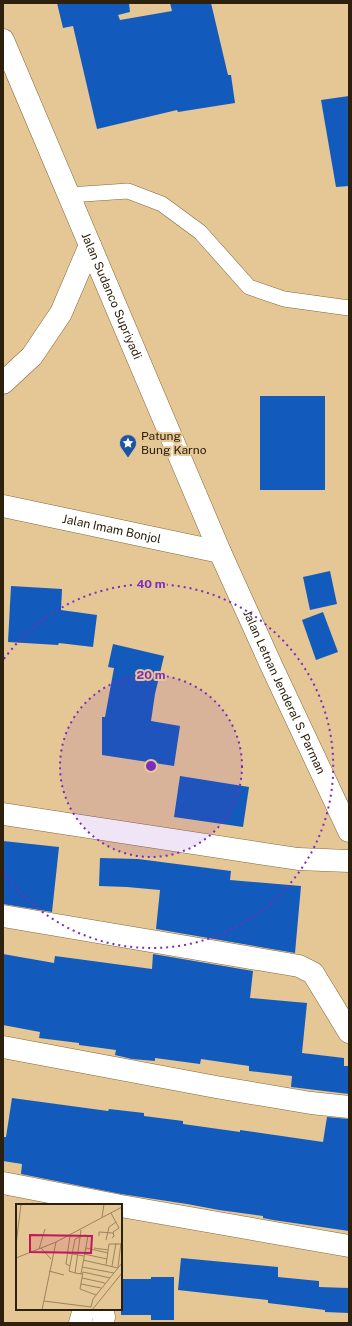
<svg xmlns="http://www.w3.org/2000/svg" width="352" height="1326" viewBox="0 0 352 1326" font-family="'Public Sans',sans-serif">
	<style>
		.building { fill: #125bbc }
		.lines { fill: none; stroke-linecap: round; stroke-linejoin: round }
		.service-casing { stroke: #85683a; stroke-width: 16 }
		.minor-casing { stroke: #85683a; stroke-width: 23 }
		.primary-casing { stroke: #85683a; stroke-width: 23 }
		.trunk-casing { stroke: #85683a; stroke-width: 23 }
		.service { stroke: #fff; stroke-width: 15 }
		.minor { stroke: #fff; stroke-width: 22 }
		.primary { stroke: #fff; stroke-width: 22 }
		.trunk { stroke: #fff; stroke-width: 22 }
		.ring { fill: none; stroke: #7b2cbf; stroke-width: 2; stroke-dasharray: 2 4 }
		.labels { text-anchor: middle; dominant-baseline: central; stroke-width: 4; stroke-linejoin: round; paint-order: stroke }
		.street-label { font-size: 12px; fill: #2d210e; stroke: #e5c695 }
		.poi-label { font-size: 12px; fill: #2d210e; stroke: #e5c695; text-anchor: start }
		.inset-road { fill: none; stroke: #9b845f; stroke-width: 1 }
		.view { fill: #c2185b; fill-opacity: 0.15; stroke: #c2185b; stroke-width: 2 }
		.inset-edge { fill: none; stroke: #2d210e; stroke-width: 2 }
		.centre { fill: #7b2cbf; stroke: #e5c695; stroke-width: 2 }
		.ring-label { font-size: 12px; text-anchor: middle; font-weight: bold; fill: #7b2cbf; stroke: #e5c695; stroke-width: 4; stroke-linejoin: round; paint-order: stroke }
	</style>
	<rect width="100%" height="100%" fill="#e5c695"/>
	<g class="building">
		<polygon points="57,3 129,3 130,12 118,15 120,20 172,11 170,3 211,3 228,75 231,75 235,103 178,112 177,110 97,129 73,26 63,28"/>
		<polygon points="349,96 349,186 336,187 321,100"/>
		<rect x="260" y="396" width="65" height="94"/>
		<polygon points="330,571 337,604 310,610 303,577"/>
		<polygon points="11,586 62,589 61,610 97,615 93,647 59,643 58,645 8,642"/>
		<polygon points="323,612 338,652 316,660 302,620"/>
		<polygon points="113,644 164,656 155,694 151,721 180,726 174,766 102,755 102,717 105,717 114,668 108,667"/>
		<polygon points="180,776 249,787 243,827 174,817"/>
		<polygon points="3,841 59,847 52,912 3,904"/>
		<polygon points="100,858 138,859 231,871 230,880 301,886 295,953 156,929 160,890 127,887 99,886"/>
		<polygon points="3,954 54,963 55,956 152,969 153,954 253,971 250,998 307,1003 302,1053 344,1058 344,1066 349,1066 349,1094 291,1087 292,1076 249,1071 249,1066 201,1059 200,1064 155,1058 155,1061 132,1059 115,1055 116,1050 79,1045 79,1043 39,1038 40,1032 3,1025"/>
		<polygon points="12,1098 108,1111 109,1109 144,1113 144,1116 183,1121 183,1124 240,1132 240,1130 323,1142 327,1117 349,1119 349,1231 273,1220 263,1218 263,1216 219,1210 187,1204 121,1194 21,1174 22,1164 3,1161 3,1137 6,1137"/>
		<polygon points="181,1258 278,1267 278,1277 319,1281 319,1287 349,1288 349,1313 325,1312 325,1310 268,1303 268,1300 178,1290"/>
		<polygon points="151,1277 174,1277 174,1320 151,1320 151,1315 121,1315 121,1279 151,1279"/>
	</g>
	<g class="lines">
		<g class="service-casing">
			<polyline id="service" points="69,195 128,191 162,204 200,232 249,287 284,299 349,308"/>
		</g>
		<g class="minor-casing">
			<g id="minor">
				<polyline points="3,814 298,859 349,861"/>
				<polyline points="3,916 299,966 313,973 349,1032"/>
				<polyline points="3,1047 216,1087 311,1103 349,1107"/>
				<polyline points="3,1183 116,1205"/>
				<polyline points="121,1206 349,1246"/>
				<polyline points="102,1309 104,1317 103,1323"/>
				<polyline points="80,1323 84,1309"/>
			</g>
		</g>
		<g class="primary-casing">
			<g id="primary">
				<path id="s1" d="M3 40 220 552"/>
			</g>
		</g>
		<g class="trunk-casing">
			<g id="trunk">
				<polyline points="3,383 32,356 61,313 90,245"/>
				<path id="s2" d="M3 506 220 552 272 667 349 831"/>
			</g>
		</g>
		<use href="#service" class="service"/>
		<use href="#minor" class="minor"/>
		<use href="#primary" class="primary"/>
		<use href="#trunk" class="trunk"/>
	</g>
	<circle cx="151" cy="766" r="91" fill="#7b2cbf" fill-opacity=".12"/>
	<g class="ring">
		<circle cx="151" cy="766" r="91"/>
		<path d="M4 659A182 182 0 1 1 4 873"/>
	</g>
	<defs>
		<g id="sight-pin" transform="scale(0.9)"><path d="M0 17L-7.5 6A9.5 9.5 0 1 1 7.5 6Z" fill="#1a54a5" stroke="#e5c695"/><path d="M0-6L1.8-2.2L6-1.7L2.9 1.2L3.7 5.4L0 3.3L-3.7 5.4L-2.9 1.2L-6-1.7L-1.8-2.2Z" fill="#fff"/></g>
	</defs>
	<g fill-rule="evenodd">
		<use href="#sight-pin" x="128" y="443"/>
	</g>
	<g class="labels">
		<g class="street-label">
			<text stroke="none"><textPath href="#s1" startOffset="278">Jalan Sudanco Supriyadi</textPath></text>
			<text stroke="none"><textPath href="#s2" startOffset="111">Jalan Imam Bonjol</textPath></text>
			<text stroke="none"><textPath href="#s2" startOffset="376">Jalan Letnan Jenderal S. Parman</textPath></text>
		</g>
		<g class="poi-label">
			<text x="141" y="436">Patung<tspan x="141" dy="14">Bung Karno</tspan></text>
		</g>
	</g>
	<g transform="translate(16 1204)">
		<rect width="106" height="106" fill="#e5c695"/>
		<path class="inset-road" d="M95 9 103 24 97 28 98 32 96 34M86 13 88 0M83 32V28L97 29M90 36 93 23 100 18M0 41 5 0M25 44 35 55M70 44 92 49M78 44 92 46M23 45 29 25M51 49 68 52M68 50 91 55M0 54 40 38M67 56 102 64M90 61 93 40H106M54 62 50 60 54 32M96 62 100 39M66 63 98 69M102 63 105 39M33 67 48 71M59 69 65 26M65 70 72 32 69 31 59 35 53 67 59 69 65 70H67M66 74 89 79M65 80 85 84M80 91 64 85 67 68 94 74M28 97 75 103 77 95 106 59M26 106 40 38 106 3M76 106 106 69"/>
		<path class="view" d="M14 31 76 32 75 49 14 48Z"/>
		<rect width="106" height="106" class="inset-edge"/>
	</g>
	<circle cx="151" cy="766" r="6" class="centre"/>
	<g class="ring-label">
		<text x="151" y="588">40 m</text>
		<text x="151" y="679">20 m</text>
	</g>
	<rect width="352" height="1326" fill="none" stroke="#2d210e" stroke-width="8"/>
</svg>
